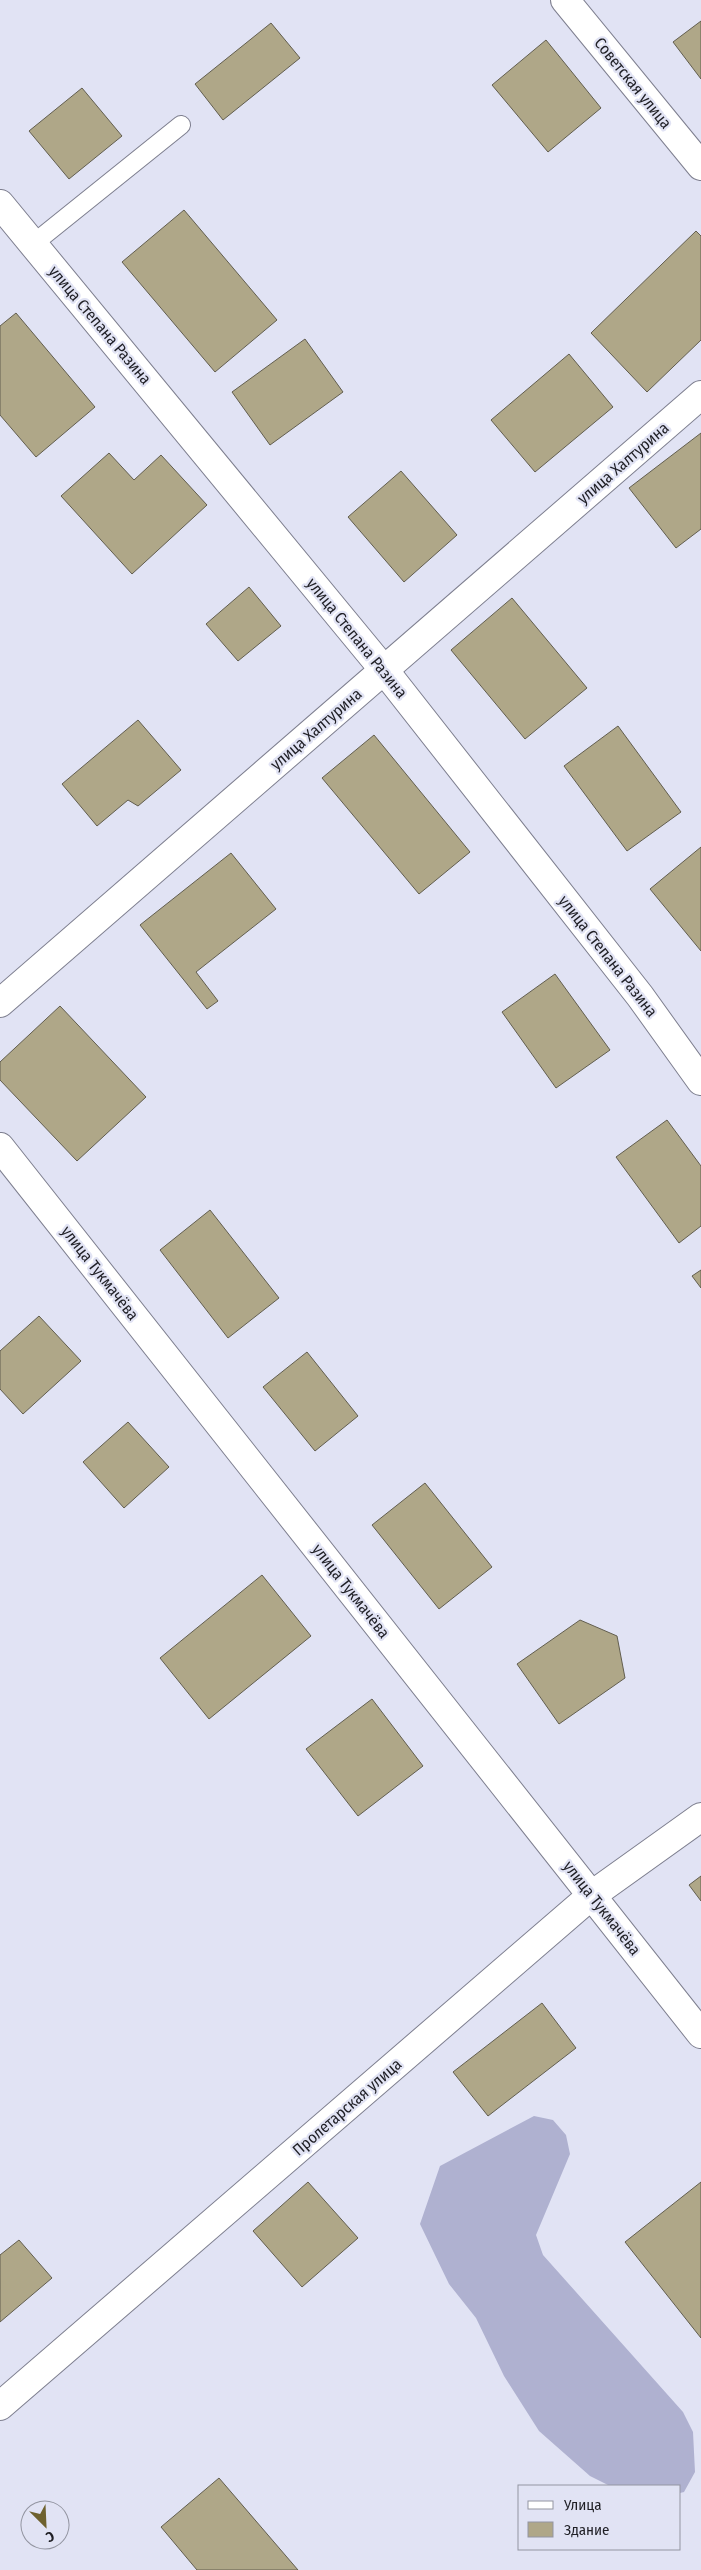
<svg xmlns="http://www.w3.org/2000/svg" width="701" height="2570" viewBox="0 0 701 2570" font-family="'Fira Sans Condensed',sans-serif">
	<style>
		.forest { fill: #afb1d0 }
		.building { fill: #afa788; stroke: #625e4f }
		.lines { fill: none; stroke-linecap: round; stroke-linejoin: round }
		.service-casing { stroke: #7e7f8f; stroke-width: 20 }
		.minor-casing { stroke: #7e7f8f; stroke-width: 30 }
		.tertiary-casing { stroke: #7e7f8f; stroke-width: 30 }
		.service { stroke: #fff; stroke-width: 18 }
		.minor { stroke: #fff; stroke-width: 28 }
		.tertiary { stroke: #fff; stroke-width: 28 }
		.labels { text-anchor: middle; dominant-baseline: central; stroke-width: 4.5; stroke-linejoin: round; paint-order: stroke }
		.street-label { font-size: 16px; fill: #1f1f25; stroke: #e1e3f4 }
	</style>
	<rect width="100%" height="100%" fill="#e1e3f4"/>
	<polygon class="forest" points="534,2116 553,2120 566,2135 570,2154 536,2235 543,2255 683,2412 693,2432 695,2472 684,2492 680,2493 680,2486 610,2486 590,2476 539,2431 504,2376 476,2318 449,2284 420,2224 440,2166"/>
	<g class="building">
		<polygon points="701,21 701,79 673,42"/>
		<polygon points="271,23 300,58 223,120 195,84"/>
		<polygon points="546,40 601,108 548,152 492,85"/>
		<polygon points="82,88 122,136 69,179 29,131"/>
		<polygon points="184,210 277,320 215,372 122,262"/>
		<polygon points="696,231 701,236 701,340 647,392 591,333"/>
		<polygon points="16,313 95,407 36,457 0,415 0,326"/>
		<polygon points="305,339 343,392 270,445 232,392"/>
		<polygon points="569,354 613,407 535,472 491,420"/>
		<polygon points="701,433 701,529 676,548 629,488"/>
		<polygon points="109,453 134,480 161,455 207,505 132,574 61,496"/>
		<polygon points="401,471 457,535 404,582 348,517"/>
		<polygon points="249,587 281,626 238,661 206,624"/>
		<polygon points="512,598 587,688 525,739 451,650"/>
		<polygon points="138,720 181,770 138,806 128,800 97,826 62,784"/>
		<polygon points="618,726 681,812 627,851 564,766"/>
		<polygon points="374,735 470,852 419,894 322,778"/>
		<polygon points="701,847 701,951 650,889"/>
		<polygon points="231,853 276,909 196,972 218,1001 207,1009 140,925"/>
		<polygon points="555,974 610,1050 556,1088 502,1012"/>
		<polygon points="60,1006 146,1097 77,1161 0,1080 0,1062"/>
		<polygon points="667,1120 701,1166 701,1226 679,1243 616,1157"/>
		<polygon points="210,1210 279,1298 228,1338 160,1250"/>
		<polygon points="701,1270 701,1288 692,1276"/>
		<polygon points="39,1316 81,1361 23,1414 0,1389 0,1351"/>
		<polygon points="307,1352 358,1416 315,1451 263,1387"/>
		<polygon points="128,1422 169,1467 124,1508 83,1462"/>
		<polygon points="425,1483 492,1567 439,1609 372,1525"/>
		<polygon points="262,1575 311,1636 209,1719 160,1658"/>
		<polygon points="580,1620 617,1636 625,1678 559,1724 517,1664"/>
		<polygon points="372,1699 423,1766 358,1816 306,1749"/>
		<polygon points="701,1876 701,1901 689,1885"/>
		<polygon points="542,2003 576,2048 488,2116 453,2072"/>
		<polygon points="308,2182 358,2238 302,2287 253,2231"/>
		<polygon points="701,2182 701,2338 625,2242"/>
		<polygon points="19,2240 52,2278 0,2322 0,2255"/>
		<polygon points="219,2478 298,2570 197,2570 161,2527"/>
	</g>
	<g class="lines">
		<g class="service-casing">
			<polyline id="service" points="33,244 181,125"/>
		</g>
		<g class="minor-casing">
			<g id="minor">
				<polyline points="565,0 701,166"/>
				<polyline points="0,204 384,670 640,996 701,1081"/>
				<polyline points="0,1003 701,395"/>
				<polyline points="0,2406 592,1895 701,1817"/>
			</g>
		</g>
		<g class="tertiary-casing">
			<polyline id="tertiary" points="0,1147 701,2034"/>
		</g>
		<use href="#service" class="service"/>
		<use href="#minor" class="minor"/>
		<use href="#tertiary" class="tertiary"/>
	</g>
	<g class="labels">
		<g class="street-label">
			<text transform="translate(633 83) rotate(51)">Советская улица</text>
			<text transform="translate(100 325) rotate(50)">улица Степана Разина</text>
			<text transform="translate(623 463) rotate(-41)">улица Халтурина</text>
			<text transform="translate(357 638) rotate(51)">улица Степана Разина</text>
			<text transform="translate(316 729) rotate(-41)">улица Халтурина</text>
			<text transform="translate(608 956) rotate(52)">улица Степана Разина</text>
			<text transform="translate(100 1273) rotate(52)">улица Тукмачёва</text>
			<text transform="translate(351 1591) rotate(52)">улица Тукмачёва</text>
			<text transform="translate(602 1908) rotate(52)">улица Тукмачёва</text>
			<text transform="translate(347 2107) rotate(-41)">Пролетарская улица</text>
		</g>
	</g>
	<rect x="518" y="2485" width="162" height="65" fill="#e1e3f4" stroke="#9395a1"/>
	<rect x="528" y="2501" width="25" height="8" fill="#ffffff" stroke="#9395a1"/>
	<text x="564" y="2510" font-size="15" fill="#1f1f25">Улица</text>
	<rect x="528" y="2522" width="25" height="15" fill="#afa788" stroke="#9395a1"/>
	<text x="564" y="2535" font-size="15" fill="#1f1f25">Здание</text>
	<g transform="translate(45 2525) rotate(156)"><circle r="24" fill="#e1e3f4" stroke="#9395a1"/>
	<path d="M0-4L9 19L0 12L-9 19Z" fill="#6e612e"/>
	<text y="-8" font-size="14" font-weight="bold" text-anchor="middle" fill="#1f1f25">С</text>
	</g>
</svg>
